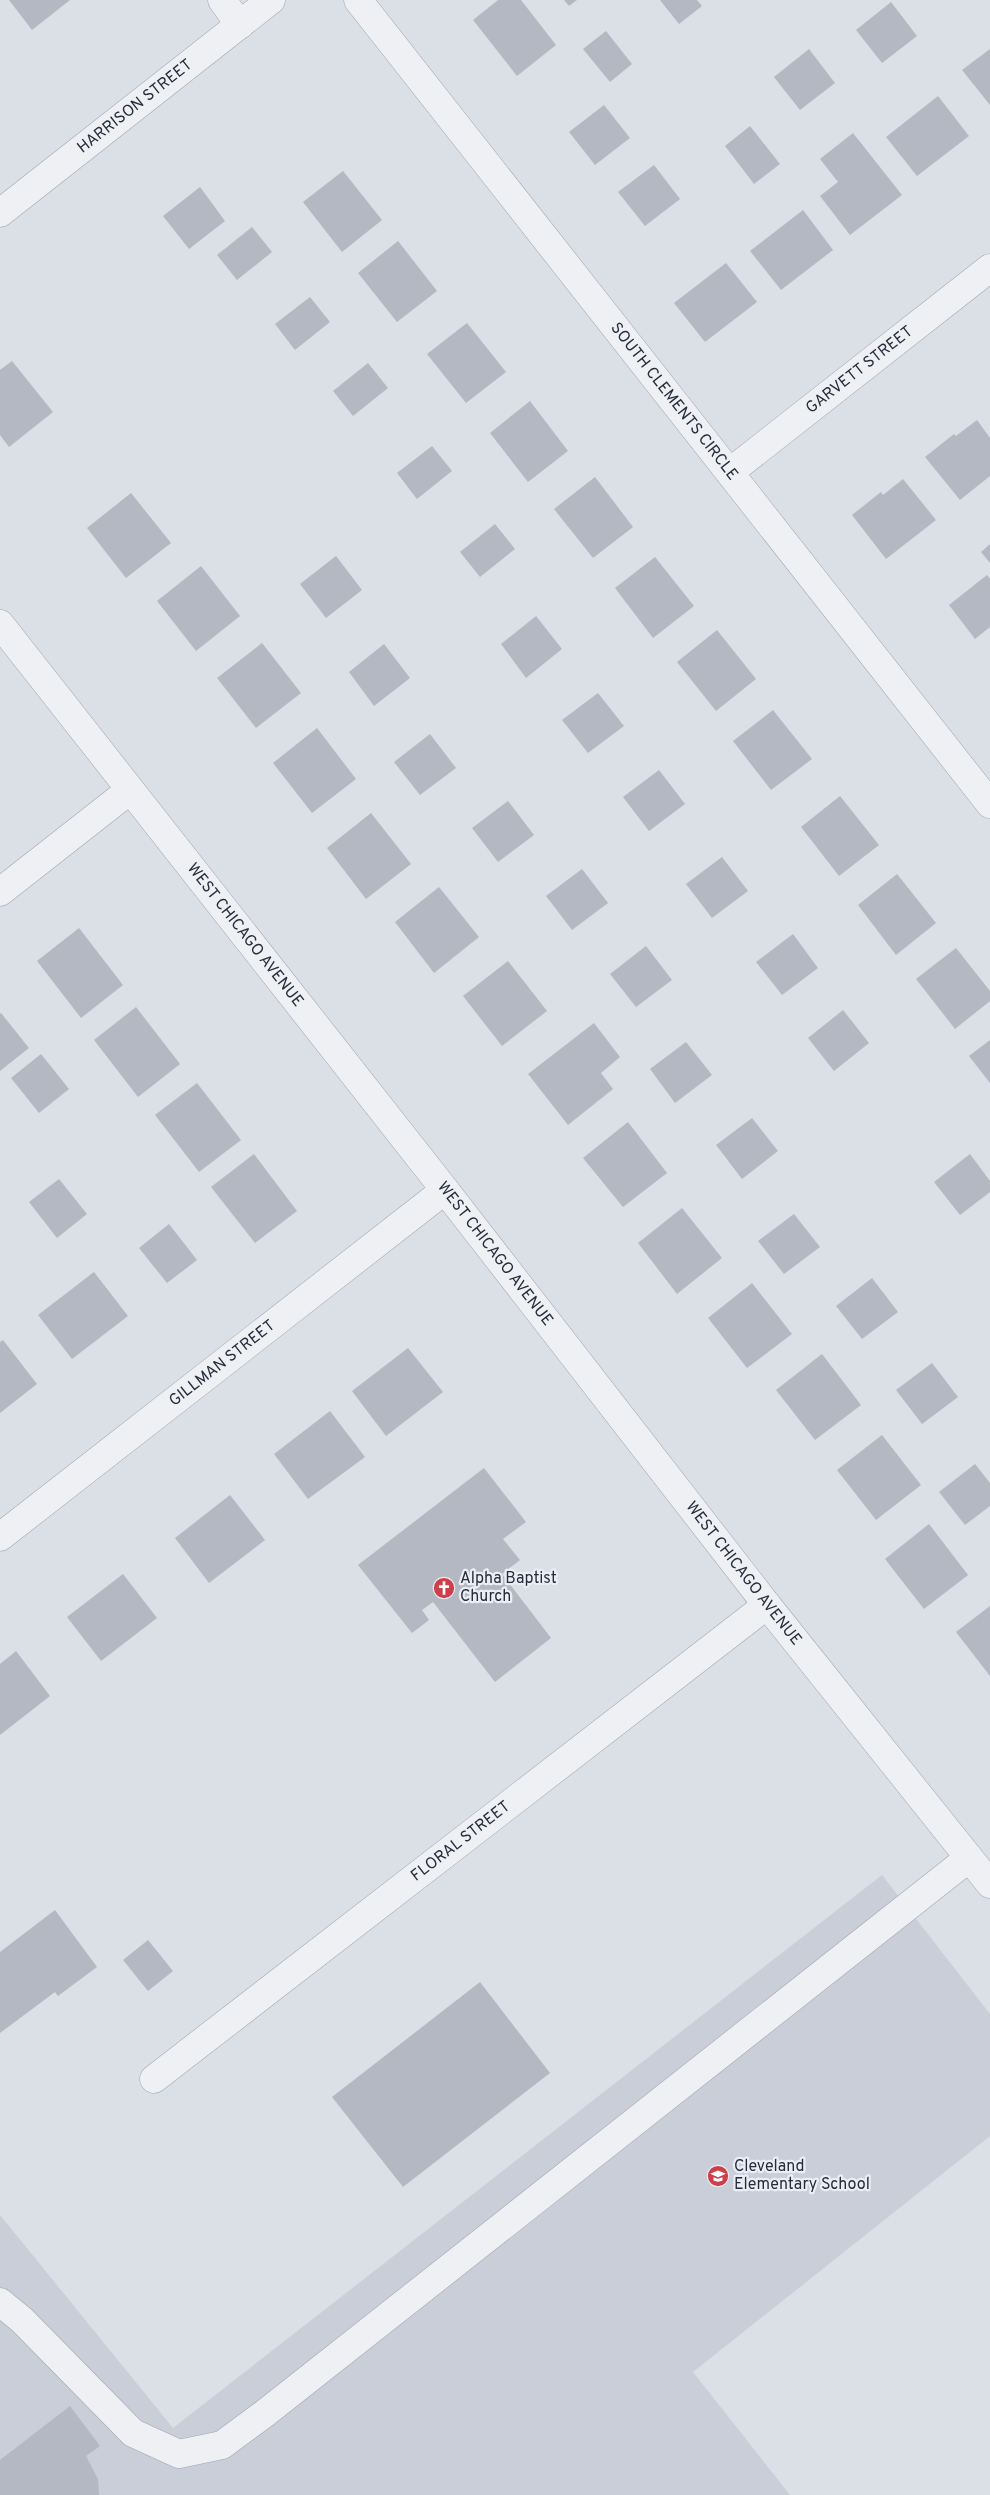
<svg xmlns="http://www.w3.org/2000/svg" width="990" height="2495" viewBox="0 0 990 2495" font-family="Overpass,sans-serif">
	<style>
		.built { fill: #c9ced8 }
		.building { fill: #b3b8c3 }
		.lines { fill: none; stroke-linecap: round; stroke-linejoin: round }
		.minor-casing { stroke: #a1a6b0; stroke-width: 29 }
		.minor { stroke: #eef0f4; stroke-width: 28 }
		.labels { text-anchor: middle; dominant-baseline: central; stroke-width: 4.5; stroke-linejoin: round; paint-order: stroke }
		.street-label { font-size: 16px; fill: #252c3c; stroke: #ebeef4 }
		.poi-label { font-size: 16px; fill: #252c3c; stroke: #ebeef4; text-anchor: start }
	</style>
	<rect width="100%" height="100%" fill="#dbdfe6"/>
	<polygon class="built" points="882,1875 990,2014 990,2136 693,2372 790,2495 0,2495 0,2215 173,2428"/>
	<g class="building">
		<polygon points="9,0 70,0 32,30"/>
		<polygon points="498,0 521,0 556,45 517,76 473,20"/>
		<polygon points="564,0 577,0 569,6"/>
		<polygon points="660,0 697,0 702,6 679,24"/>
		<polygon points="891,2 917,36 882,63 856,30"/>
		<polygon points="606,31 632,64 610,82 583,49"/>
		<polygon points="809,49 835,83 800,110 774,77"/>
		<polygon points="990,49 990,105 962,70"/>
		<polygon points="938,96 969,136 917,176 886,137"/>
		<polygon points="604,105 630,138 595,165 569,132"/>
		<polygon points="750,126 780,164 754,184 725,146"/>
		<polygon points="853,133 902,195 850,235 820,196 838,182 820,159"/>
		<polygon points="654,165 680,199 645,226 618,192"/>
		<polygon points="343,171 382,220 342,252 303,202"/>
		<polygon points="200,187 225,221 189,249 163,216"/>
		<polygon points="803,210 833,250 781,290 750,251"/>
		<polygon points="252,227 272,252 237,280 217,255"/>
		<polygon points="398,241 437,291 397,322 358,273"/>
		<polygon points="726,263 757,302 705,342 674,303"/>
		<polygon points="310,297 330,322 295,350 275,324"/>
		<polygon points="467,323 506,372 466,403 427,354"/>
		<polygon points="12,361 53,412 9,447 0,435 0,370"/>
		<polygon points="368,363 388,388 353,416 333,391"/>
		<polygon points="530,401 568,451 528,482 490,433"/>
		<polygon points="977,420 990,438 990,476 960,500 925,457 954,434 956,436"/>
		<polygon points="432,446 452,471 417,499 397,473"/>
		<polygon points="595,477 633,527 593,558 554,509"/>
		<polygon points="903,479 936,520 886,559 852,515 881,492 883,495"/>
		<polygon points="131,493 171,543 126,578 87,528"/>
		<polygon points="495,524 515,549 480,577 460,552"/>
		<polygon points="990,544 990,563 981,552"/>
		<polygon points="336,556 362,590 326,618 300,584"/>
		<polygon points="655,557 694,606 653,638 615,588"/>
		<polygon points="201,566 240,616 196,651 157,601"/>
		<polygon points="987,575 990,579 990,627 975,639 949,605"/>
		<polygon points="536,616 562,649 526,678 501,644"/>
		<polygon points="717,630 756,679 716,711 677,662"/>
		<polygon points="262,643 301,693 256,728 217,678"/>
		<polygon points="384,644 410,678 374,706 349,672"/>
		<polygon points="598,693 624,726 588,753 562,720"/>
		<polygon points="773,710 812,759 771,790 733,741"/>
		<polygon points="317,728 356,779 312,813 273,763"/>
		<polygon points="430,734 456,768 420,795 394,762"/>
		<polygon points="659,770 685,804 649,831 623,797"/>
		<polygon points="840,796 879,845 839,876 801,827"/>
		<polygon points="508,801 534,835 498,862 472,828"/>
		<polygon points="371,813 411,864 366,899 327,848"/>
		<polygon points="722,857 748,891 712,918 686,884"/>
		<polygon points="582,869 608,903 572,930 546,896"/>
		<polygon points="897,874 936,923 896,955 858,905"/>
		<polygon points="439,887 479,937 434,973 395,922"/>
		<polygon points="79,928 123,985 81,1018 37,961"/>
		<polygon points="793,934 818,968 782,995 756,962"/>
		<polygon points="646,946 672,980 636,1007 610,974"/>
		<polygon points="956,948 990,991 990,1001 955,1029 916,979"/>
		<polygon points="508,961 547,1011 502,1046 463,996"/>
		<polygon points="136,1007 180,1064 138,1097 94,1040"/>
		<polygon points="843,1010 869,1043 834,1071 808,1038"/>
		<polygon points="1,1013 29,1048 0,1071 0,1014"/>
		<polygon points="594,1023 620,1057 601,1073 613,1089 568,1125 528,1074"/>
		<polygon points="990,1040 990,1083 969,1056"/>
		<polygon points="686,1042 712,1075 675,1103 650,1069"/>
		<polygon points="41,1054 69,1089 39,1113 11,1078"/>
		<polygon points="197,1083 241,1140 199,1172 155,1115"/>
		<polygon points="752,1118 778,1151 742,1179 716,1145"/>
		<polygon points="628,1122 667,1173 623,1207 583,1158"/>
		<polygon points="254,1154 297,1211 255,1243 211,1187"/>
		<polygon points="970,1154 990,1181 990,1192 960,1215 934,1182"/>
		<polygon points="59,1179 87,1214 57,1238 29,1202"/>
		<polygon points="682,1208 722,1258 677,1294 638,1243"/>
		<polygon points="794,1214 820,1247 784,1274 758,1241"/>
		<polygon points="169,1224 197,1260 167,1283 139,1248"/>
		<polygon points="94,1272 128,1316 72,1359 38,1315"/>
		<polygon points="872,1278 898,1312 862,1339 836,1306"/>
		<polygon points="752,1283 792,1334 747,1368 708,1318"/>
		<polygon points="3,1340 37,1384 0,1413 0,1342"/>
		<polygon points="408,1348 443,1392 386,1436 352,1391"/>
		<polygon points="822,1354 861,1405 815,1440 776,1390"/>
		<polygon points="932,1363 958,1397 922,1424 896,1390"/>
		<polygon points="330,1411 365,1457 308,1499 274,1454"/>
		<polygon points="882,1435 921,1485 876,1520 837,1470"/>
		<polygon points="975,1464 990,1483 990,1506 965,1525 939,1492"/>
		<polygon points="484,1468 526,1522 503,1539 520,1560 502,1574 551,1638 495,1682 433,1602 422,1610 429,1620 412,1633 358,1565"/>
		<polygon points="230,1495 265,1540 209,1583 175,1538"/>
		<polygon points="929,1524 968,1575 924,1609 885,1559"/>
		<polygon points="123,1574 157,1618 101,1661 67,1617"/>
		<polygon points="990,1606 990,1676 956,1632"/>
		<polygon points="16,1651 50,1696 0,1735 0,1664"/>
		<polygon points="55,1910 97,1967 58,1996 55,1992 0,2033 0,1952"/>
		<polygon points="148,1940 173,1971 148,1991 123,1960"/>
		<polygon points="480,1982 550,2073 403,2187 332,2097"/>
		<polygon points="70,2406 100,2446 86,2456 98,2479 99,2495 0,2495 0,2460"/>
	</g>
	<g class="lines">
		<g class="minor-casing">
			<g id="minor">
				<polyline points="222,0 240,25"/>
				<path id="s1" d="M358 0 990 804"/>
				<path id="s2" d="M0 213 271 0"/>
				<path id="s3" d="M730 472 990 268"/>
				<path id="s4" d="M0 624 445 1190 767 1605 990 1884"/>
				<polyline points="0,892 130,790"/>
				<path id="s5" d="M0 1537 445 1190"/>
				<path id="s6" d="M154 2079 767 1605"/>
				<polyline points="0,2302 22,2320 133,2433 179,2454 222,2445 264,2414 969,1858"/>
			</g>
		</g>
		<use href="#minor" class="minor"/>
	</g>
	<defs>
		<g id="church-disc" transform="scale(1.125)"><circle r="9.5" fill="#ce3e4b" stroke="#ebeef4"/><path d="M-1.2-6h2.4v3.5h3.3v2.4h-3.3V6h-2.4V-.1h-3.3v-2.4h3.3Z" fill="#fff"/></g>
		<g id="school-disc" transform="scale(1.125)"><circle r="9.5" fill="#ce3e4b" stroke="#ebeef4"/><path d="M0-5L7-2L0 1L-7-2ZM-4 1L0 2.5L4 1V4Q0 6-4 4Z" fill="#fff"/></g>
	</defs>
	<g fill-rule="evenodd">
		<use href="#church-disc" x="444" y="1588"/>
		<use href="#school-disc" x="718" y="2176"/>
	</g>
	<g class="labels">
		<g class="street-label">
			<text stroke="none"><textPath href="#s2" startOffset="172">HARRISON STREET</textPath></text>
			<text stroke="none"><textPath href="#s3" startOffset="165">GARVETT STREET</textPath></text>
			<text stroke="none"><textPath href="#s1" startOffset="511">SOUTH CLEMENTS CIRCLE</textPath></text>
			<text stroke="none"><textPath href="#s4" startOffset="396">WEST CHICAGO AVENUE</textPath></text>
			<text stroke="none"><textPath href="#s4" startOffset="801">WEST CHICAGO AVENUE</textPath></text>
			<text stroke="none"><textPath href="#s5" startOffset="282">GILLMAN STREET</textPath></text>
			<text stroke="none"><textPath href="#s4" startOffset="1206">WEST CHICAGO AVENUE</textPath></text>
			<text stroke="none"><textPath href="#s6" startOffset="388">FLORAL STREET</textPath></text>
		</g>
		<g class="poi-label">
			<text x="460" y="1579">Alpha Baptist<tspan x="460" dy="18">Church</tspan></text>
			<text x="734" y="2167">Cleveland<tspan x="734" dy="18">Elementary School</tspan></text>
		</g>
	</g>
</svg>
